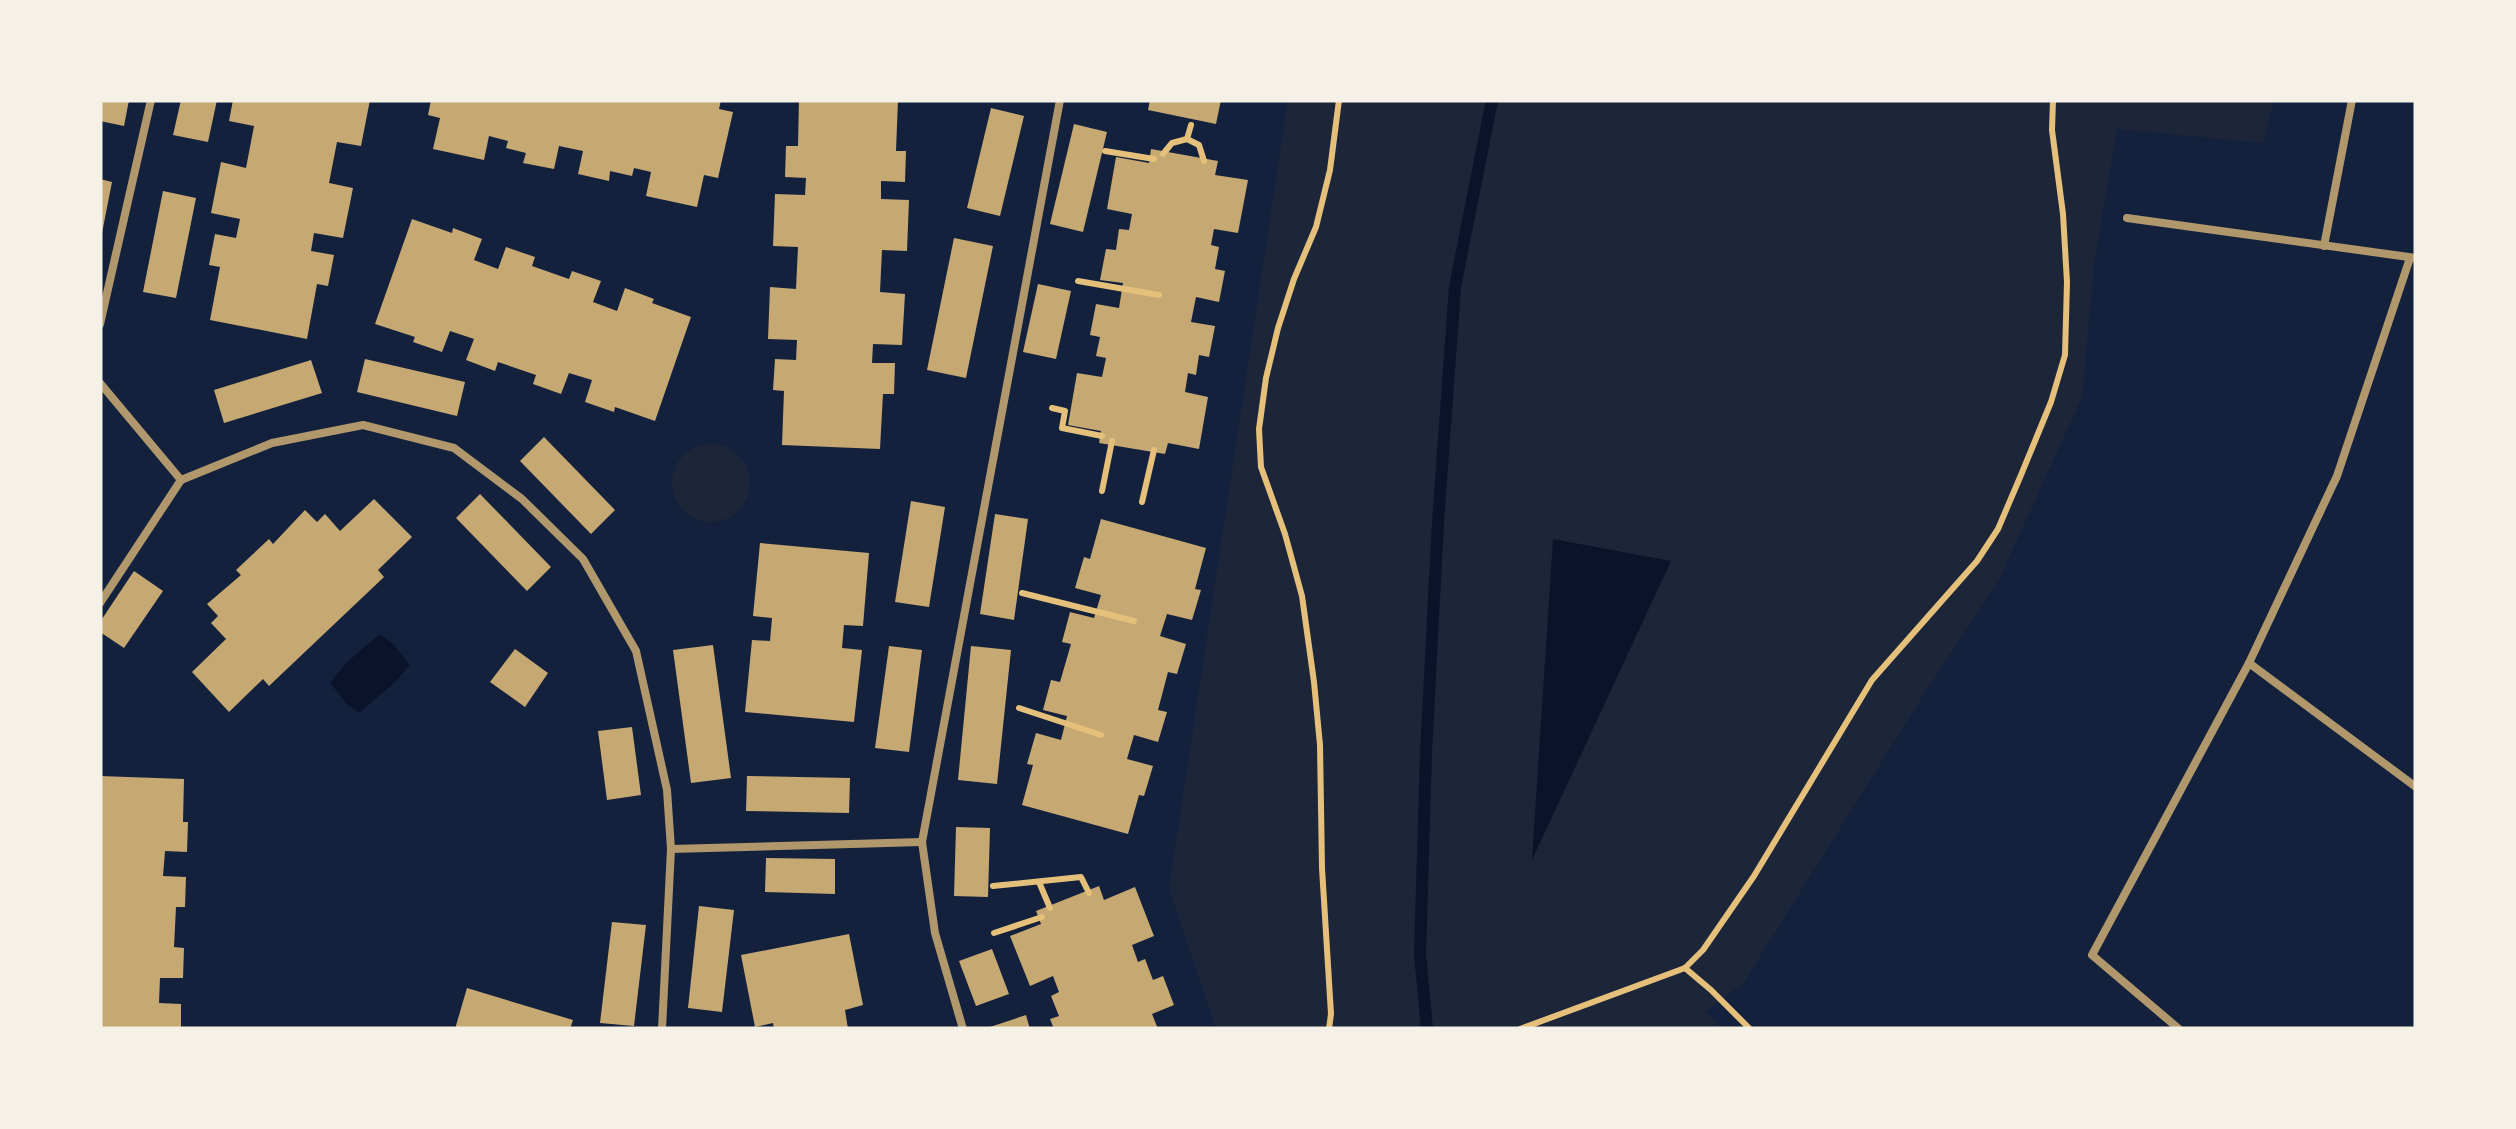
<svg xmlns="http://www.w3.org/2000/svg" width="2516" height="1129" viewBox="0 0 2516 1129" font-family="'Exo 2',sans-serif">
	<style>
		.green { fill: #1d2539 }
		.water { fill: #0b132b }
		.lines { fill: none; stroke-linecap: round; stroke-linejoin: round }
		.stream { stroke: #0b132b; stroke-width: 12 }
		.building { fill: #c6a872 }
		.path { stroke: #e5c07b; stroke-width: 6 }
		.service { stroke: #b1986c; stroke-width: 8 }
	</style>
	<rect width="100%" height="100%" fill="#14213d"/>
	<g class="green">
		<polygon points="1288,100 2274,100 2263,143 2117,129 2094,264 2082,397 2000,578 1924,694 1744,982 1706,1012 1722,1029 1216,1029 1169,889"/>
		<circle cx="711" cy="483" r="39"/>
	</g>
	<g class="water">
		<polygon points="1553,539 1671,561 1532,860"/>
		<polygon points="380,634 394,645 410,665 394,683 359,713 347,704 330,683 346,663"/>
	</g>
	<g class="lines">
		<polyline class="stream" points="1427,1029 1420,954 1426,753 1438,522 1455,287 1492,100"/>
	</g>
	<g class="building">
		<polygon points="100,100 129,100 124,126 100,121"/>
		<polygon points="181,100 217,100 208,142 173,135"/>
		<polygon points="233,100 370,100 361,146 337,142 329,183 353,188 343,238 314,233 311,251 334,255 328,286 317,284 307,339 210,320 220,267 209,265 215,234 236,238 240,219 211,213 221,162 246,168 254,126 229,121"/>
		<polygon points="431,100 721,100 719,109 733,112 718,178 704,175 697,207 646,196 651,172 634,168 632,176 610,171 609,181 578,174 583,151 559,146 554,169 523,163 526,153 506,148 508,141 489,136 484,160 433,149 440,118 428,115"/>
		<polygon points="799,100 898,100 896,151 906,151 905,182 881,181 881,199 909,200 907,251 882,250 880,292 905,294 902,345 873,344 872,363 895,363 894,394 883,394 880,449 782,445 784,391 773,390 775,359 796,360 797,340 768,339 770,287 796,289 798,247 773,246 775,194 805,195 806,178 785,177 786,146 798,146"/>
		<polygon points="1150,100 1221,100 1216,124 1148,110"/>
		<polygon points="991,108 1024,116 1000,216 967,208"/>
		<polygon points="1074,124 1107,132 1083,232 1050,224"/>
		<polygon points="1151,149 1218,161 1215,175 1248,180 1238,233 1214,229 1211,245 1219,247 1215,269 1225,271 1219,302 1196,297 1191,322 1215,326 1209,357 1199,355 1196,375 1188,373 1185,392 1208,397 1199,449 1168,443 1165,454 1099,443 1101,431 1068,425 1077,373 1102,377 1106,358 1096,356 1100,337 1090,335 1096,304 1119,308 1123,283 1100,280 1106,249 1116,250 1119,229 1129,230 1132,214 1107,209 1116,157 1149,163"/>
		<polygon points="100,179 112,182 102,233 100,233"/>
		<polygon points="163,191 196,198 176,298 143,292"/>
		<polygon points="412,219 452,233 453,228 482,239 474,260 498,269 506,247 535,257 532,266 569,279 572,271 601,281 593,302 617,311 625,288 654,299 652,303 691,317 655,421 615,407 614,412 585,402 592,380 569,373 561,394 533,384 536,375 498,362 495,371 466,360 474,339 450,331 442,352 413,342 415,337 375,324"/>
		<polygon points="954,238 993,246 966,378 927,370"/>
		<polygon points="1038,284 1071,291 1056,359 1023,352"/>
		<polygon points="365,359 465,382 457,416 357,392"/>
		<polygon points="311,360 322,393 224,423 214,390"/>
		<polygon points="544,437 615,510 591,534 520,461"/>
		<polygon points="480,494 551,567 527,591 456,518"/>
		<polygon points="374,499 412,537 378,570 384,577 269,686 263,679 229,712 192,672 226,639 211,623 218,616 207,604 241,575 236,570 269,539 273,544 305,510 317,522 325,514 340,531"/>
		<polygon points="911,501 945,507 929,607 895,602"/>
		<polygon points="995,514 1028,519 1014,620 980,614"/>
		<polygon points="1101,519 1206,548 1195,589 1201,590 1192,620 1167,614 1160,636 1186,644 1177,674 1168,672 1158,710 1167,712 1158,742 1134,735 1127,759 1153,766 1144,796 1139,795 1128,834 1022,805 1033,765 1027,764 1036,733 1061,740 1067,716 1043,710 1051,680 1060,682 1071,644 1062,642 1070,612 1094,618 1101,595 1075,588 1084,557 1090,559"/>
		<polygon points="760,543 869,553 863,626 844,625 842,648 862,650 854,722 745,712 752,640 770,641 772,618 753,616"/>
		<polygon points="134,571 163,591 124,648 100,632 100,622"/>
		<polygon points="713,645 731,778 691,783 673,650"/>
		<polygon points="889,646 922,650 909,752 875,748"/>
		<polygon points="971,646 1011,650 997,784 958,780"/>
		<polygon points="515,649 548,673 525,707 490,682"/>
		<polygon points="632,727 641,795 607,800 598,731"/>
		<polygon points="100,776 184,779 183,822 188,822 187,852 165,851 163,876 186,877 185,907 176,907 174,947 184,948 183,978 160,978 159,1003 181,1004 181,1029 100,1029"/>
		<polygon points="747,776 850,778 849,813 746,811"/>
		<polygon points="956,827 990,828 988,897 954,896"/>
		<polygon points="766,858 835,859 835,894 765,892"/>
		<polygon points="1099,886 1104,900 1135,887 1154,936 1132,945 1138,962 1145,959 1153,980 1163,976 1174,1005 1152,1014 1158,1029 1054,1029 1050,1019 1059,1016 1051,996 1059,992 1053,976 1030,986 1010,936 1041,924 1036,911"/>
		<polygon points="699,906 734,910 722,1012 688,1008"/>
		<polygon points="612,922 646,925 634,1026 600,1023"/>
		<polygon points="849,934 863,1005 845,1010 848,1029 774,1029 773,1023 755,1027 741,955"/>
		<polygon points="992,949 1009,994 976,1006 959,961"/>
		<polygon points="467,988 573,1020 570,1029 455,1029"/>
		<polygon points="1026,1015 1030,1029 987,1029 987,1028"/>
	</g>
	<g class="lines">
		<g class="path">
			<polyline points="1191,125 1187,139 1199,145 1204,161"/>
			<polyline points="1105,151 1154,159"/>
			<polyline points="1163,154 1172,143 1187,139"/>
			<polyline points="1078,281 1159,295"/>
			<polyline points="1052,408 1065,411 1062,428 1102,436"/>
			<polyline points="1102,491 1112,441"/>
			<polyline points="1142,502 1154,450"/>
			<polyline points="1022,593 1134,621"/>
			<polyline points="1019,708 1101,735"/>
			<polyline points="1039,882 1050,908"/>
			<polyline points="993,886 1081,877 1089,893"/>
			<polyline points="994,933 1042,917"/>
			<polyline points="1685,968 1711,990 1750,1029"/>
			<polyline points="1329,1029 1331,1014 1322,868 1320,745 1314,682 1302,596 1285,534 1261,467 1259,429 1266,378 1278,328 1294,279 1316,227 1330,170 1339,100"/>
			<polyline points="1520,1029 1685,968 1703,950 1754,876 1872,680 1977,561 1998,529 2021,475 2051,402 2065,355 2067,282 2063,214 2052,130 2053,100"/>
		</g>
		<g class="service">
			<polyline points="2127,218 2416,258"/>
			<polyline points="2324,246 2352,100"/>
			<polyline points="100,324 151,100"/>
			<polyline points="100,383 181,480 272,443 363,425 454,448 522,499 583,559 636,651 667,790 671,849 662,1029"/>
			<polyline points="100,603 181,480"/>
			<polyline points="2249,663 2416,787"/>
			<polyline points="671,849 922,842"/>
			<polyline points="963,1029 935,933 922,842 1060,100"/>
			<polyline points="2179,1029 2092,955 2249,663 2337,476 2410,258"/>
		</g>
	</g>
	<rect width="2516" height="1129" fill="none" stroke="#f6f1e7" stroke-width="205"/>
</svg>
